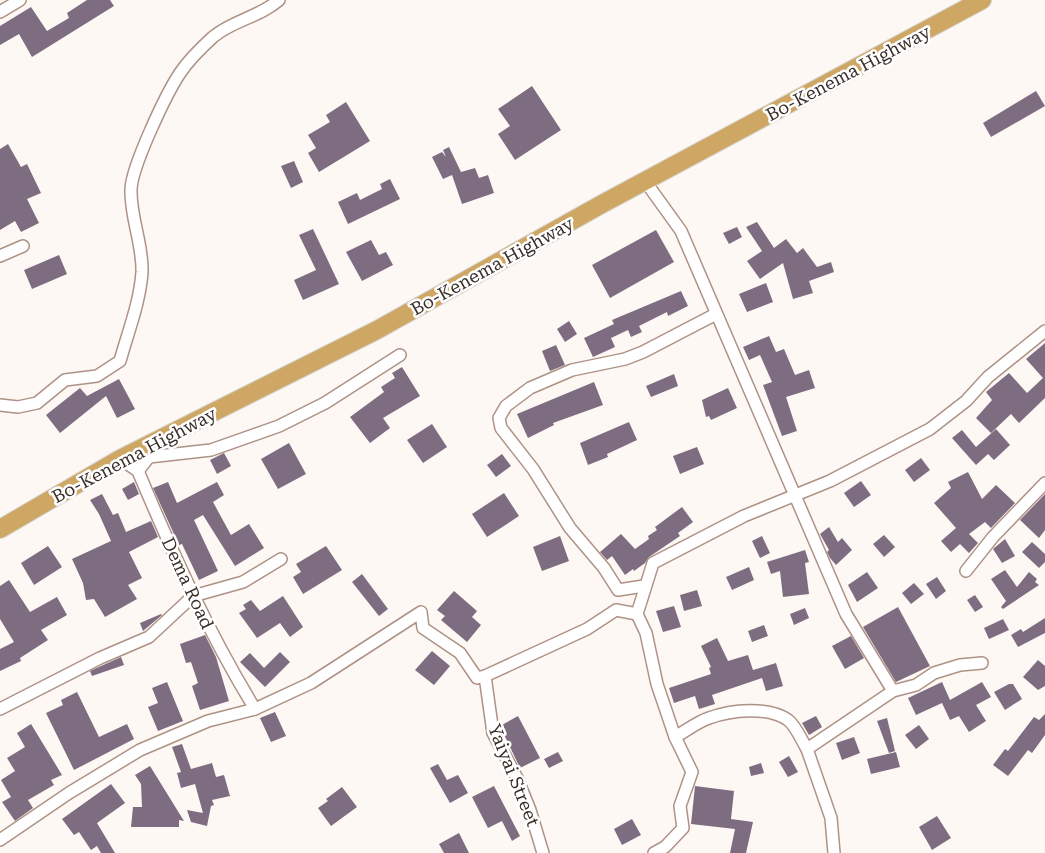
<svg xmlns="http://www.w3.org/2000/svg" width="1045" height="853" viewBox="0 0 1045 853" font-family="'Roboto Serif',serif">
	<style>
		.building { fill: #7e6c81 }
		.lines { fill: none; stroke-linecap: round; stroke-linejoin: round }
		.minor-casing { stroke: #ae9285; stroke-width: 14 }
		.trunk-casing { stroke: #d8d6d4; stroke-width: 20 }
		.minor { stroke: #fff; stroke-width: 11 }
		.trunk { stroke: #cea764; stroke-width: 18 }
		.labels { text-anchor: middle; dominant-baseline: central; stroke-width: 5; stroke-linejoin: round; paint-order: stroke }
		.street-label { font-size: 18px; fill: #3b302a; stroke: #fff }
	</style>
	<rect width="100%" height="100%" fill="#fef8f5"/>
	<g class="building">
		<polygon points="87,0 110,0 114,6 32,57 19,34 0,45 0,26 31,7 47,31 69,18 67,13"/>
		<polygon points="532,86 561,130 515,160 498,134 510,126 498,109"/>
		<polygon points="1036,91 1045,106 991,137 983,123"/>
		<polygon points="346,102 370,141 319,172 308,153 316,148 308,135 330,122 326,115"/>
		<polygon points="8,144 21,167 27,164 41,193 27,199 39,223 21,232 15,221 0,230 0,149"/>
		<polygon points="449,147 461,172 475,168 479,178 488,175 494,193 462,204 452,175 443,179 432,157 442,152 446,157 443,150"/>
		<polygon points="294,161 303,182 291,188 281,166"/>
		<polygon points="390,179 400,199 348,224 338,202 357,193 360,200 382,189 380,184"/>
		<polygon points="757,222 774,248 786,239 797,253 803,248 817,267 831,262 834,272 809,281 813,293 793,299 783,263 760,279 747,261 762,251 746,227"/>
		<polygon points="737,227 742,237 729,244 723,233"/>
		<polygon points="313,229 339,284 303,300 294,280 316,270 299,235"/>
		<polygon points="656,230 674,262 610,298 592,265"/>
		<polygon points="371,240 379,255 386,252 393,265 362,281 346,252"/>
		<polygon points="59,255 67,274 32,289 24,270"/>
		<polygon points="766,283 773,302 747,312 739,294"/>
		<polygon points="681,291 688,306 668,316 667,312 639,326 642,332 631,337 628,330 611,338 615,347 593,357 584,338 614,324 612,320"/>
		<polygon points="569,321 577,334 565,342 557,329"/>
		<polygon points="769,336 776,352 784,349 795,375 809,370 815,388 786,397 797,431 782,436 763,385 772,382 760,355 749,360 743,347"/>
		<polygon points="1045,343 1045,398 1019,423 1011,414 991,433 976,418 992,400 986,392 1009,373 1027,393 1043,378 1026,359"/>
		<polygon points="556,345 565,365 550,371 542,351"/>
		<polygon points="402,367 420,396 383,418 390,428 370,443 350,417 384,392 381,387 395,378 392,373"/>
		<polygon points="674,374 678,386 651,397 646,386"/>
		<polygon points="119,379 135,409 117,418 106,396 60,433 46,415 80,388 87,396"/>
		<polygon points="594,382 603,405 553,423 554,425 528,438 517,414"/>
		<polygon points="728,388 737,408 711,420 709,416 706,417 702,400"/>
		<polygon points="629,422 637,440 607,454 608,457 588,465 580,443"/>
		<polygon points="432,424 447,447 423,463 407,440"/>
		<polygon points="996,429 1010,445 994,460 988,454 976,465 952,438 962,430 976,447"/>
		<polygon points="289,443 306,474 278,489 261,459"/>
		<polygon points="697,447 704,464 680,474 673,456"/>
		<polygon points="224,453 231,466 217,474 210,460"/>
		<polygon points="502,454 511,466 496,477 487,465"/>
		<polygon points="921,458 930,470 914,482 905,470"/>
		<polygon points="968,472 982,499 996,485 1015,503 991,528 985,522 969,534 978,543 969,553 960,544 951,552 941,541 956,528 934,503 951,488 948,482"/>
		<polygon points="861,481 871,495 854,507 844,493"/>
		<polygon points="134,482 139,494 128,500 122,489"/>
		<polygon points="168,482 177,503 217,482 224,495 213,502 231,535 249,524 264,548 235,566 203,515 194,520 218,571 199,580 182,544 179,545 153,488"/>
		<polygon points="504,493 519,516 487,537 472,514"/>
		<polygon points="102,494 113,515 118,513 126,532 151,521 158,537 129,552 142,578 128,585 137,599 105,617 94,599 86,600 83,583 72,559 111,541 99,514 90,500"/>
		<polygon points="1045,494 1045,530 1039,538 1020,520"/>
		<polygon points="682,507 693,522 678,533 680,536 649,557 645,563 634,571 633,569 625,575 612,556 607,560 600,552 621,534 635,549 649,539 648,536 657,530 655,527"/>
		<polygon points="829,527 838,542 842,538 852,550 836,565 830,558 827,552 829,550 820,534"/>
		<polygon points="884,535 895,547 884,557 873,544"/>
		<polygon points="560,536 569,561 542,571 533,547"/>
		<polygon points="762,536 770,553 760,558 752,541"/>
		<polygon points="1005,539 1015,556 1002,563 993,549"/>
		<polygon points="1032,542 1045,554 1045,562 1039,568 1022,552"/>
		<polygon points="48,546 62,567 34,585 21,563"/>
		<polygon points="326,546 342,570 303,594 293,577 301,572 296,564"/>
		<polygon points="805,550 809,562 805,563 809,594 783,597 780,571 771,574 767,562"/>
		<polygon points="749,567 754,580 732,590 726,577"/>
		<polygon points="1005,570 1017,587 1029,572 1037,579 1035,582 1039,585 1003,609 1001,607 1006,601 991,579"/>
		<polygon points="867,572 878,588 857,602 848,585"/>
		<polygon points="362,574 388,609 379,616 352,582"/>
		<polygon points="937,577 946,591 936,599 926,584"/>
		<polygon points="9,580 30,612 57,597 67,615 41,630 48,640 20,658 21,661 0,671 0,649 14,642 0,619 0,586"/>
		<polygon points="914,583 924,594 911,604 902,593"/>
		<polygon points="697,590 702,606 684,611 680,595"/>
		<polygon points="454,591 477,611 472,617 481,625 467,642 441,620 445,616 437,610"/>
		<polygon points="975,595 983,607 975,612 967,600"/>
		<polygon points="283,596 303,627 290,637 280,623 257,638 239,613 246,609 243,605 251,600 260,611"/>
		<polygon points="674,606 681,627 663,632 656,611"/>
		<polygon points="898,607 930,666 896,682 863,627"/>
		<polygon points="805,608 809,618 794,625 790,614"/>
		<polygon points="161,614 162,615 143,631 140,623"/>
		<polygon points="1045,618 1045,633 1018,647 1011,635 1021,629 1023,632"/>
		<polygon points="1003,619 1009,630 989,639 984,628"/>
		<polygon points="764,625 768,636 752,642 748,631"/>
		<polygon points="205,635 216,657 229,701 200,710 192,686 198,683 191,662 186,663 180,644"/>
		<polygon points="851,636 864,658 845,669 832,646"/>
		<polygon points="717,638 728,661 748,655 753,670 776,663 783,686 766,691 762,678 712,695 715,704 699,709 695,696 674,703 669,688 711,674 709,668 711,667 701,646"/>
		<polygon points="432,651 450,666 434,685 415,670"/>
		<polygon points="280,652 290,662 265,687 240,662 250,653 264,668"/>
		<polygon points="121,657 124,665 92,676 90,671"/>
		<polygon points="1038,660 1045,666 1045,686 1038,690 1023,677"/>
		<polygon points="167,682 183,721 158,731 148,707 158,703 152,688"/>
		<polygon points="942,682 950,700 982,682 991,697 976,705 986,721 969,732 959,716 950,720 942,703 916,715 908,698"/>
		<polygon points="1009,684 1013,684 1022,699 1005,710 994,692"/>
		<polygon points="77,692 99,737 127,724 134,739 74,770 46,713 63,705 61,700"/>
		<polygon points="275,712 286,736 271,742 260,718"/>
		<polygon points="1045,714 1045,735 1032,753 1028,750 1008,776 993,765 1005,749 1008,751 1034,717 1039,720"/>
		<polygon points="518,716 540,758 520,768 500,726"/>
		<polygon points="816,716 822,727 809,735 802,723"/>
		<polygon points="887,718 895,751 889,753 877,721"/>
		<polygon points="31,724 62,775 51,780 54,785 28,800 33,808 15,821 2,802 11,797 1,780 15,771 7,758 25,747 17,733"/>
		<polygon points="919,725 929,739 916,749 905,735"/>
		<polygon points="854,737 860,753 842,760 836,743"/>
		<polygon points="182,744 191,769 212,763 216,777 224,775 230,796 212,800 214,805 211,806 207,826 191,822 187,810 203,813 195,784 181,788 177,773 181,772 172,747"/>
		<polygon points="558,752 563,761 549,768 544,759"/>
		<polygon points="896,752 900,767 871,774 867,759"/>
		<polygon points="789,756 798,772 788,777 779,762"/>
		<polygon points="761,763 764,773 751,776 749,767"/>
		<polygon points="438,764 447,780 458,775 468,793 450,803 430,768"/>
		<polygon points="150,766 184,821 179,820 179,827 131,827 133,807 142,807 141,784 135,775"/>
		<polygon points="111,784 125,803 97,823 115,853 101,853 97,846 91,850 79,832 74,835 62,819"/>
		<polygon points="494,786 520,836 512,841 502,821 488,828 472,797"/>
		<polygon points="695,786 734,791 731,819 753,822 746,853 730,853 735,829 691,824"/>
		<polygon points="342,787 357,807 331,826 318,808 328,801 326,799"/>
		<polygon points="937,816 951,838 932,850 919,827"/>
		<polygon points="632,819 641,835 622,845 614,829"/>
		<polygon points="459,833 469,853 444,853 439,844"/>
	</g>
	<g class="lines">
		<g class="minor-casing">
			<g id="minor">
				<polyline points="0,12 20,0"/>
				<polyline points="645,181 681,231 846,614 893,691"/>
				<polyline points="0,256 23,246"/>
				<path d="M0 405 18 407 37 403 65 380 97 376 120 361C128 332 140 302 142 272 143 244 130 217 131 189 132 166 166 94 180 73 188 61 202 47 213 37 233 20 260 17 279 0"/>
				<path d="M120 459 138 471C173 554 208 632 255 709"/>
				<polyline points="138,471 149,457 211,450 279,426 325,403 400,355"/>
				<polyline points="966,571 993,537 1045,483"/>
				<polyline points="644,586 618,590 604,568 570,528 533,469 501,428 499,418 506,406 530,388 572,370 625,359 643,352 716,314"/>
				<polyline points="485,676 587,629 616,610 637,614"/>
				<polyline points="0,709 100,658 149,637 193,596 243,582 281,559"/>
				<path d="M675 737C686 731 697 722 709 718 731 710 768 706 788 720 796 726 802 741 807 749"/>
				<polyline points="0,840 69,793 140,750 208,721 255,709 311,683 421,612 423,628 460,653 477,678 485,676 493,733 517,778 530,810 543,853"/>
				<polyline points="654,853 665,847 683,828 680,806 692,772 675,737 657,684 646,633 637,614 653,563 744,516 830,481 930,429 966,401 988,377 1045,331"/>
				<polyline points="834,853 831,818 807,749 893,691 916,685 934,673 960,665 982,663"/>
			</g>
		</g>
		<g class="trunk-casing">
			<polyline id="trunk" points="0,529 120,459 377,330 602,204 982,0"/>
		</g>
		<use href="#minor" class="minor"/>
		<use href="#trunk" class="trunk"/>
	</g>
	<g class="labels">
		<g class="street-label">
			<text transform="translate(848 73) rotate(-28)">Bo-Kenema Highway</text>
			<text transform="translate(492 266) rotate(-29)">Bo-Kenema Highway</text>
			<text transform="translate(134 455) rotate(-28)">Bo-Kenema Highway</text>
			<text transform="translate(188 583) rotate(65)">Dema Road</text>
			<text transform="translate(514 775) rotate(68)">Yaiyai Street</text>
		</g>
	</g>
</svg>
